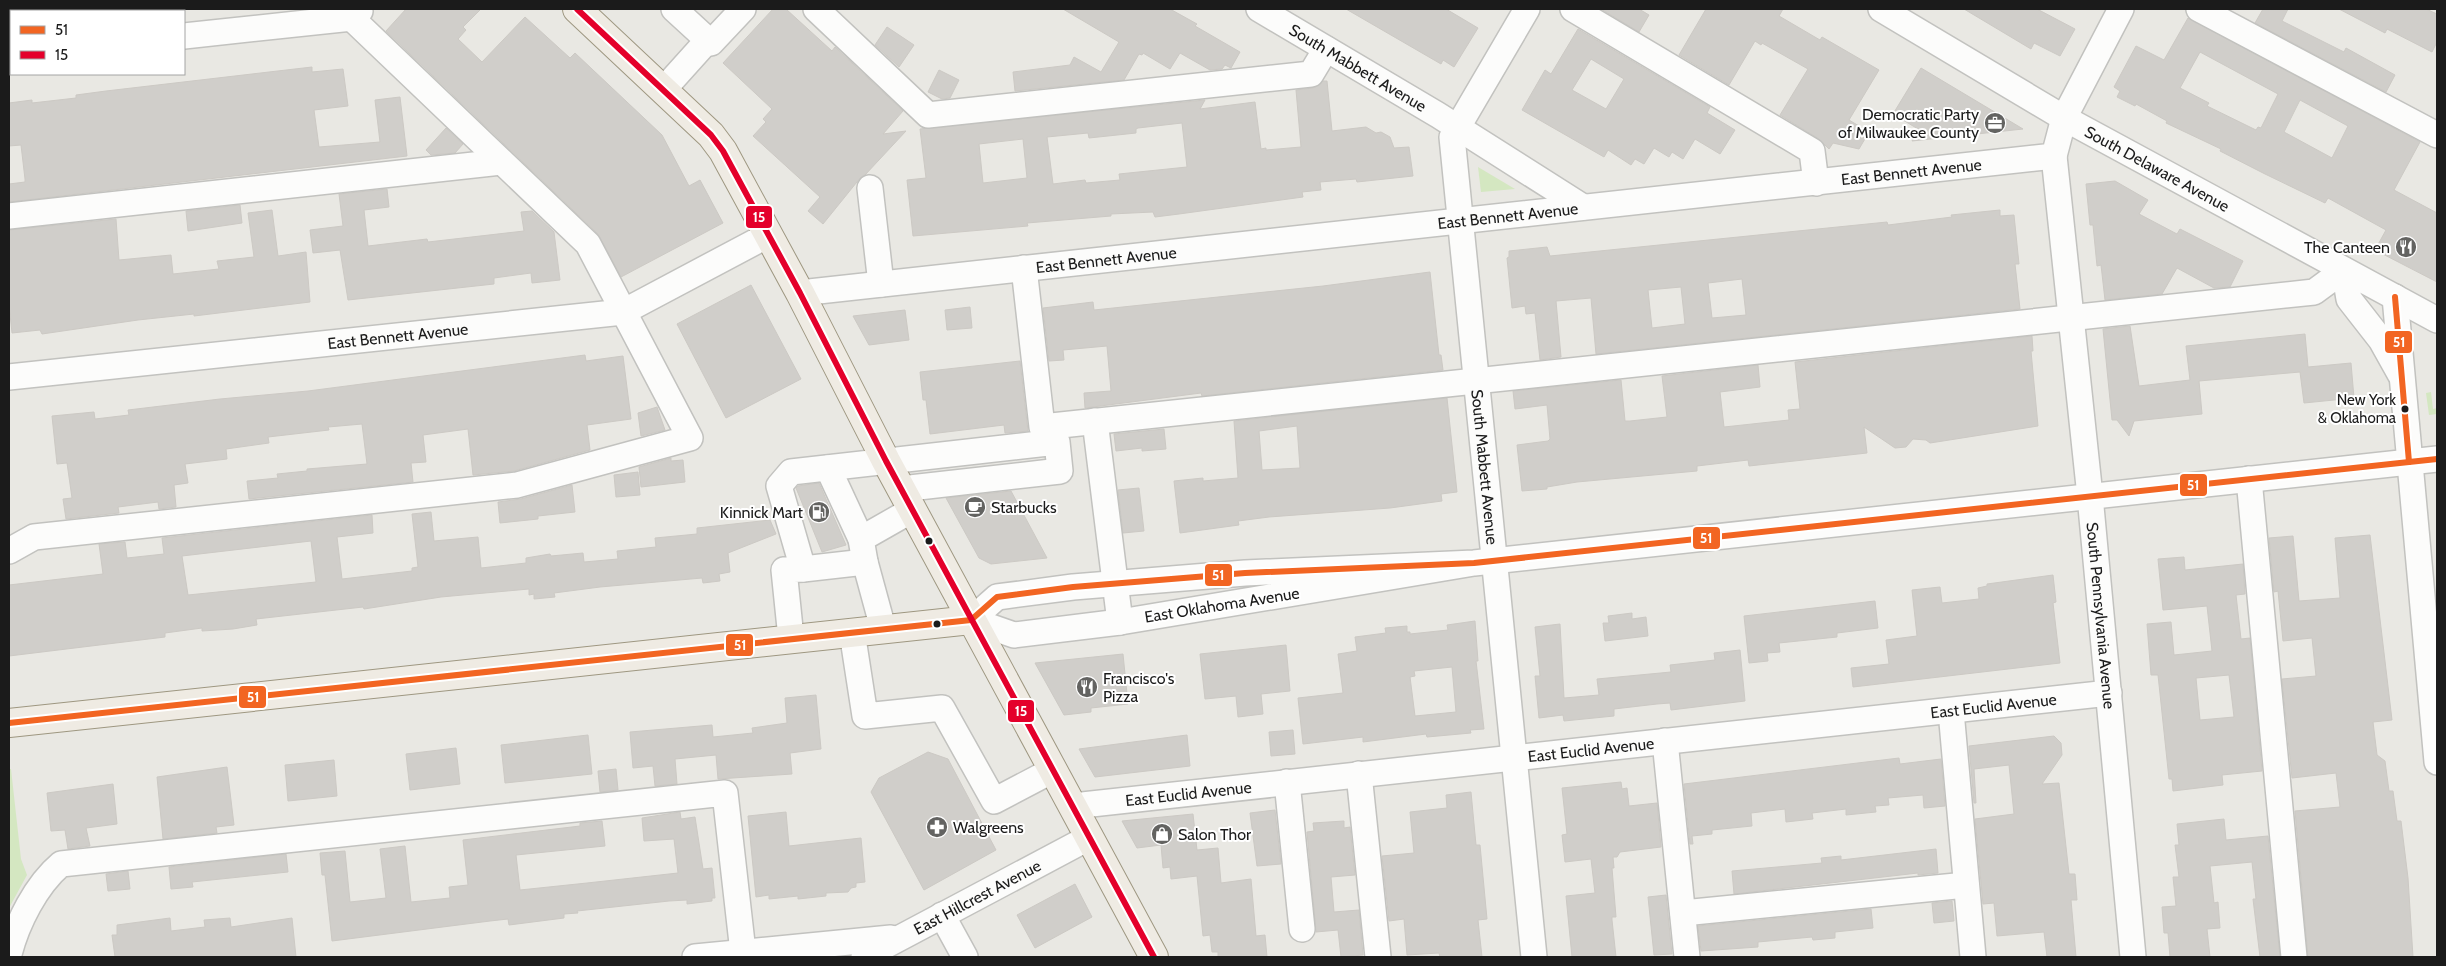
<svg xmlns="http://www.w3.org/2000/svg" width="2446" height="966" viewBox="0 0 2446 966" font-family="Cabin,sans-serif">
	<style>
		.grass { fill: #d4e7c1 }
		.building { fill: #d0ceca; stroke: #ccc9c4; fill-rule: evenodd }
		.lines { fill: none; stroke-linecap: round; stroke-linejoin: round }
		.minor-casing { stroke: #c2c2bf; stroke-width: 28 }
		.major-casing { stroke: #9e9781; stroke-width: 30 }
		.minor { stroke: #fcfcfb; stroke-width: 25 }
		.major { stroke: #efebe3; stroke-width: 28 }
		.bus-1-casing { stroke: #fff; stroke-width: 10 }
		.bus-2-casing { stroke: #fff; stroke-width: 10 }
		.bus-1 { stroke: #f26522; stroke-width: 6 }
		.bus-2 { stroke: #e4002b; stroke-width: 6 }
		.bus-dot { fill: #1b1b1b; stroke: #fff; stroke-width: 2 }
		.labels { text-anchor: middle; dominant-baseline: central; stroke-width: 4; stroke-linejoin: round; paint-order: stroke }
		.bus-label { font-size: 15px; fill: #1b1b1b; stroke: #fff; text-anchor: end }
		.street-label { font-size: 16px; fill: #1b1b1b; stroke: #fff }
		.poi-label { font-size: 16px; fill: #1b1b1b; stroke: #fff; text-anchor: start }
		.line-badge { stroke: #fff; stroke-width: 2 }
		.badge-label { font-size: 14px; text-anchor: middle; font-weight: bold; fill: #fff }
	</style>
	<rect width="100%" height="100%" fill="#e9e8e3"/>
	<g class="grass">
		<polygon points="1478,167 1515,189 1481,192"/>
		<polygon points="2431,392 2433,409 2437,408 2437,414 2429,415 2426,393"/>
		<polygon points="9,769 11,769 21,859 27,875 9,908"/>
	</g>
	<g class="building">
		<polygon points="406,9 481,9 463,27 466,30 458,39 482,62 525,17 570,58 575,53 662,135 689,186 700,180 723,223 621,277 598,234 386,31"/>
		<polygon points="773,9 786,9 832,51 835,47 903,111 883,134 906,131 865,175 861,177 823,224 808,211 820,197 753,136 766,122 763,119 772,109 723,63"/>
		<polygon points="1063,9 1170,9 1197,24 1195,26 1240,52 1231,68 1225,65 1222,69 1210,70 1180,53 1170,69 1143,53 1142,55 1139,54 1124,80 1015,91 1013,72 1070,65 1074,57 1101,72 1119,42"/>
		<polygon points="1346,9 1446,9 1478,28 1454,67 1443,60 1441,64"/>
		<polygon points="1601,9 1639,9 1649,15 1639,32"/>
		<polygon points="1706,9 1783,9 1779,16 1820,40 1822,37 1879,70 1849,120 1869,132 1859,149 1833,143 1829,149 1819,139 1780,115 1808,69 1762,43 1761,45 1755,41 1729,85 1679,55"/>
		<polygon points="1964,9 2037,9 2075,29 2060,56 2034,43 2031,49"/>
		<polygon points="2263,9 2288,9 2282,21 2344,52 2346,48 2395,75 2386,92 2255,23"/>
		<polygon points="2339,9 2426,9 2437,14 2437,42 2432,52 2387,29 2385,33"/>
		<path d="M2188 18 2420 142 2394 190 2437 213V282L2375 250 2386 230 2328 198 2325 203 2265 174 2220 151 2221 149 2166 123 2167 121 2136 104 2135 106 2117 97 2120 91 2114 87 2136 46 2164 60ZM2200 52 2278 94 2261 128 2258 127 2256 130 2207 106 2209 103 2180 88ZM2300 100 2348 126 2332 158 2284 132Z"/>
		<polygon points="887,27 914,45 899,67 875,45"/>
		<path d="M1578 29 1710 107 1707 113 1735 130 1720 154 1695 139 1683 159 1672 152 1669 157 1654 148 1644 164 1635 159 1631 165 1608 150 1604 157 1522 110 1545 70 1551 74ZM1591 59 1624 79 1606 109 1572 90Z"/>
		<polygon points="312,67 312,72 343,69 348,106 314,110 319,147 380,142 375,100 400,97 407,156 9,202 9,184 25,182 25,179 21,145 9,146 9,103 32,100 32,103 76,98 76,95 106,91"/>
		<polygon points="1921,68 1998,114 2023,129 1912,141 1918,129 1893,114"/>
		<polygon points="939,70 959,80 950,98 942,99 928,92"/>
		<path d="M1323 81H1327L1332 131 1366 127 1376 133 1381 132 1390 137 1394 148 1409 147 1413 176 1357 182 1356 179 1320 182 1321 190 1302 192 1303 197 1179 214 1155 217 1153 212 1111 214V216L1027 223 1028 226 913 236 907 180 926 178 920 129 1205 100 1200 109 1255 102 1261 149 1266 148V150L1301 147 1296 90 1313 88ZM1182 123 1187 167 1119 174 1120 180 1086 183 1085 180 1053 184 1047 137 1088 133 1089 138 1136 133V129L1138 128ZM1023 139 1027 178 983 183 979 144Z"/>
		<polygon points="446,128 463,144 455,153 431,155 426,150"/>
		<polygon points="2115,181 2148,200 2139,214 2177,234 2180,229 2243,261 2230,287 2214,288 2177,268 2162,294 2105,300 2101,265 2097,266 2093,225 2090,225 2086,184"/>
		<polygon points="387,189 389,207 364,210 368,246 427,239 428,242 524,231 521,212 532,211 554,232 560,280 532,283 531,273 494,278 494,284 348,300 340,250 313,253 310,230 343,226 339,194"/>
		<polygon points="240,205 242,223 188,231 186,211"/>
		<polygon points="272,210 278,256 306,252 310,302 194,316 194,314 138,320 42,334 40,330 12,333 9,305 9,230 116,219 119,260 171,255 173,274 219,269 217,261 254,257 248,213"/>
		<path d="M2000 210V216L2014 215 2019 264H2015L2020 309 1596 354 1591 298 1556 301 1561 357 1540 360 1535 313 1526 314 1525 306 1512 308 1507 258 1509 257V251L1547 247 1550 256 1887 222 1888 225 1952 217 1951 215ZM1742 279 1746 315 1712 318 1708 283ZM1681 287 1685 324 1652 328 1648 290Z"/>
		<polygon points="1430,272 1439,355 1441,355 1443,370 1202,396 1201,393 1085,408 1084,393 1111,391 1107,346 1063,350 1064,360 1049,361 1043,308 1093,302 1094,310 1323,286"/>
		<polygon points="751,285 801,379 726,418 677,324"/>
		<polygon points="970,307 972,328 947,330 945,310"/>
		<polygon points="905,310 909,340 869,345 853,316"/>
		<polygon points="2130,326 2139,386 2190,380 2186,346 2305,334 2308,367 2351,363 2354,398 2304,403 2300,372 2199,381 2202,414 2134,421 2129,436 2117,420 2112,420 2103,329"/>
		<polygon points="2032,336 2033,351 2031,351 2038,426 1943,441 1930,443 1926,440 1913,439 1906,447 1895,448 1864,427 1867,453 1749,466 1748,460 1697,466 1697,471 1577,482 1547,487 1547,489 1522,491 1517,445 1548,441 1550,439 1547,405 1515,409 1513,391 1621,380 1625,421 1630,421 1667,417 1662,376 1758,365 1760,387 1720,392 1724,427 1789,420 1788,410 1800,409 1795,362"/>
		<polygon points="585,355 586,361 623,356 631,419 587,425 590,450 514,471 473,475 468,429 423,435 426,462 411,463 413,482 249,499 247,481 278,478 277,474 307,471 307,469 367,464 362,424 328,427 329,430 268,437 269,443 226,449 227,459 185,464 188,483 174,485 176,507 159,509 158,502 118,507 119,513 66,519 63,499 72,498 67,463 57,464 52,416 94,412 95,419 129,415 128,410 220,399 308,391"/>
		<polygon points="1020,361 1028,431 1005,433 1004,425 930,434 926,400 923,400 920,372"/>
		<path d="M1447 398 1457 492 1441 494 1442 501 1390 508 1269 517 1238 521 1239 525 1180 533 1174 481 1203 478V481L1238 478 1234 421ZM1297 426 1300 468 1262 470 1259 431Z"/>
		<polygon points="657,407 665,430 641,436 638,413"/>
		<polygon points="1164,429 1166,449 1142,451 1142,448 1116,451 1114,434"/>
		<polygon points="671,458 671,461 683,460 685,482 641,487 639,467"/>
		<polygon points="638,472 640,495 616,497 614,475"/>
		<polygon points="819,483 846,545 822,552 796,488 798,486"/>
		<polygon points="572,485 575,512 538,516 538,519 500,523 498,502 521,499"/>
		<polygon points="1139,488 1144,531 1123,533 1118,490"/>
		<polygon points="1011,491 1047,558 991,564 979,558 946,498"/>
		<path d="M431 512 434 541 478 537 481 568 526 563V558L550 554 551 556 583 553 584 562 618 559 617 551 656 547 655 538 697 534V528L770 520 776 534 728 553 730 572 719 574 720 581 703 583 702 578 600 587 554 593 555 597 534 599V594L529 595V589L441 597 364 609 363 607 256 619 257 625 233 629 202 631V628L165 633V637L9 656V585L103 574 99 544 125 542 127 558 164 554 162 538 372 515 373 533 337 537 342 579 412 571V568L418 567 412 514ZM311 541 316 582 188 595 182 556Z"/>
		<polygon points="2370,535 2392,720 2373,722 2377,755 2385,761 2389,791 2393,791 2397,821 2401,821 2408,878 2413,957 2308,957 2295,811 2340,807 2336,773 2292,778 2282,679 2316,676 2312,638 2283,641 2278,591 2274,592 2269,538 2293,536 2299,601 2340,598 2335,538"/>
		<path d="M2184 557 2185 570 2243 564 2245 594 2236 595 2241 639 2250 638 2262 771 2222 775 2223 785 2173 791 2172 779H2169L2158 675H2151L2147 624 2171 622 2174 655 2212 651 2207 606 2163 610 2158 559ZM2229 675 2234 717 2200 720 2196 678Z"/>
		<polygon points="2053,575 2056,602 2053,603 2060,663 1853,687 1851,668 1889,664 1886,640 1917,636 1912,590 1940,587 1942,603 1979,599 1978,588 1987,586 1987,584"/>
		<polygon points="1875,601 1878,628 1837,633 1837,637 1779,643 1780,652 1767,653 1768,661 1749,663 1744,616"/>
		<polygon points="1632,613 1632,619 1646,617 1648,636 1605,641 1603,623 1609,623 1608,616"/>
		<path d="M1475 621 1478 661H1476L1484 729 1470 730 1471 733 1427 737 1426 734 1363 742V737L1303 744 1298 698 1343 693 1338 654 1357 651 1355 637 1386 633 1385 628 1407 626V632H1410V634L1448 630 1447 625ZM1452 667 1456 712 1415 716 1410 677 1415 676 1414 671Z"/>
		<polygon points="1560,624 1564,698 1599,695 1597,679 1671,672 1670,665 1715,660 1714,653 1740,650 1745,701 1671,710 1670,703 1657,704 1614,709 1614,716 1564,721 1563,715 1539,718 1535,676 1540,676 1535,627"/>
		<polygon points="1286,645 1290,691 1261,694 1263,714 1238,717 1236,696 1205,699 1200,654"/>
		<polygon points="1123,654 1128,704 1091,708 1091,712 1064,715 1035,663"/>
		<polygon points="816,695 821,749 790,753 792,774 718,779 716,755 675,759 677,784 655,786 653,766 633,768 630,732 712,725 713,737 753,733 752,728 787,723 785,698"/>
		<polygon points="1293,730 1295,754 1271,756 1269,732"/>
		<polygon points="588,735 592,774 505,783 501,745"/>
		<polygon points="1187,735 1190,766 1095,777 1079,749"/>
		<polygon points="2054,736 2061,743 2062,755 2042,784 2059,783 2069,874 2075,874 2077,900 2071,900 2076,957 2047,957 2044,932 1997,936 1994,903 1983,904 1975,819 2014,814 2009,765 1974,769 1976,803 1974,803 1969,746"/>
		<polygon points="456,748 460,784 410,790 406,754"/>
		<polygon points="928,752 948,759 996,850 924,890 871,792 879,778"/>
		<polygon points="1899,758 1900,764 1941,759 1945,806 1924,808 1923,795 1888,798 1889,805 1875,806 1876,812 1846,815 1846,809 1812,813 1813,819 1786,822 1785,809 1751,813 1752,826 1712,830 1712,834 1692,836 1693,844 1690,844 1684,784"/>
		<polygon points="334,760 337,796 288,801 285,765"/>
		<polygon points="227,767 234,825 216,827 217,833 163,839 157,777"/>
		<polygon points="616,769 618,790 600,792 598,771"/>
		<polygon points="1621,782 1622,789 1627,788 1629,806 1657,803 1661,847 1620,852 1617,857 1613,857 1614,868 1612,868 1616,917 1612,917 1612,920 1616,957 1572,957 1566,896 1595,893 1591,859 1565,862 1562,835 1567,834 1562,788"/>
		<polygon points="113,784 117,824 86,828 90,846 68,849 65,830 51,831 47,793"/>
		<polygon points="1471,792 1476,845 1480,845 1487,919 1478,920 1482,957 1440,957 1439,953 1407,955 1404,919 1389,921 1382,856 1414,853 1410,812 1447,808 1446,795"/>
		<polygon points="1275,810 1281,864 1257,866 1250,813"/>
		<polygon points="680,812 681,819 695,817 703,869 712,868 715,898 712,898 712,901 687,904 687,900 669,901 577,911 578,913 564,914 564,918 509,925 508,919 490,921 332,941 325,875 322,875 320,853 345,851 350,902 386,898 380,849 405,846 411,902 450,898 449,887 468,885 463,840 580,826 580,823 602,821 605,846 516,855 520,890 587,883 678,873 674,839 644,841 642,818"/>
		<polygon points="786,812 789,846 861,838 865,882 856,883 856,887 851,888 848,892 826,893 826,896 798,899 798,896 769,899 769,895 756,897 748,816"/>
		<polygon points="1193,814 1197,850 1218,848 1221,883 1251,879 1256,936 1265,935 1267,957 1218,957 1218,952 1212,952 1210,935 1203,936 1197,876 1171,879 1170,867 1163,868 1161,845 1137,848 1122,821"/>
		<polygon points="2224,819 2226,840 2268,836 2280,957 2260,957 2253,899 2256,899 2252,862 2210,866 2214,903 2218,902 2220,928 2207,929 2210,957 2170,957 2168,933 2164,933 2162,907 2176,906 2173,877 2179,877 2175,845 2179,845 2177,824"/>
		<polygon points="1344,821 1344,828 1350,827 1355,875 1331,877 1334,912 1359,910 1363,955 1341,957 1338,930 1316,932 1307,832 1314,831 1313,823"/>
		<polygon points="1936,849 1938,873 1918,875 1918,873 1734,894 1732,871 1822,863 1821,858 1841,856 1841,860"/>
		<polygon points="286,854 288,872 192,882 193,887 171,889 169,867"/>
		<polygon points="128,871 130,889 108,891 106,874"/>
		<polygon points="1075,884 1092,917 1035,948 1017,915"/>
		<polygon points="1666,895 1672,954 1654,955 1648,897"/>
		<polygon points="1952,901 1954,921 1934,923 1932,903"/>
		<polygon points="1871,909 1873,928 1835,932 1835,938 1813,940 1812,937 1758,942 1758,947 1701,951 1698,926"/>
		<polygon points="170,918 171,931 205,927 204,920 230,918 231,927 292,918 296,957 115,957 112,935 117,935 117,925"/>
	</g>
	<g class="lines">
		<g class="minor-casing">
			<g id="minor">
				<polyline points="674,9 711,43 743,9"/>
				<polyline points="816,9 928,115 1311,74 1326,49"/>
				<path id="s1" d="M1259 9 1438 115 1583 207"/>
				<path id="s2" d="M1527 9 1452 137 1534 957"/>
				<polyline points="1573,9 1812,151 1816,183"/>
				<path id="s3" d="M1881 9 2064 118 2437 320"/>
				<polyline points="2199,9 2437,135"/>
				<polyline points="184,36 352,18 360,11"/>
				<polyline points="9,55 11,54"/>
				<polyline points="663,90 708,40"/>
				<path id="s4" d="M2054 156 2090 496 2133 957"/>
				<polyline points="870,188 881,284"/>
				<polyline points="9,216 501,162"/>
				<polyline points="1024,268 1042,427 2314,292 2344,270 2349,299 2381,340 2400,374"/>
				<path id="s5" d="M800 293 2054 156 2064 118 2121 9"/>
				<polyline points="2395,297 2437,762"/>
				<path id="s6" d="M9 377 623 312 768 235"/>
				<polyline points="1095,421 1120,622"/>
				<polyline points="828,468 861,539"/>
				<polyline points="2249,479 2294,957"/>
				<polyline points="9,551 34,537 517,485 690,438 588,244 342,9"/>
				<polyline points="865,562 861,539 912,510"/>
				<polyline points="1474,563 1120,622 1014,635 971,620 997,597 1073,587 1245,573 1474,563 2437,459"/>
				<polyline points="803,569 865,562 883,628"/>
				<polyline points="852,632 865,716 942,708 994,801 1053,770"/>
				<polyline points="791,638 784,570 803,569 779,486 791,472 1057,442 1060,471 901,489"/>
				<polyline points="1951,711 1973,957"/>
				<polyline points="1665,741 1687,957"/>
				<polyline points="1359,774 1378,957"/>
				<polyline points="1287,782 1302,929"/>
				<path id="s7" d="M1073 806 2109 693"/>
				<polyline points="1683,913 1966,885"/>
				<polyline points="942,915 965,957"/>
				<path d="M9 954C17 923 36 885 61 864L725 793 743 952"/>
				<polyline points="695,957 891,938"/>
				<path id="s8" d="M864 957 1090 837"/>
			</g>
		</g>
		<g class="major-casing">
			<g id="major">
				<polyline points="577,9 711,135 723,151 800,293 886,461 1154,957"/>
				<polyline points="9,723 971,620"/>
			</g>
		</g>
		<use href="#minor" class="minor"/>
		<use href="#major" class="major"/>
		<g class="bus-1-casing">
			<g id="bus-1">
				<polyline points="2395,297 2409,462"/>
				<polyline points="9,723 971,620 997,597 1073,587 1245,573 1474,563 2437,459"/>
			</g>
		</g>
		<g class="bus-2-casing">
			<polyline id="bus-2" points="577,9 711,135 723,151 800,293 886,461 1154,957"/>
		</g>
		<use href="#bus-1" class="bus-1"/>
		<use href="#bus-2" class="bus-2"/>
	</g>
	<defs>
		<g id="office-disc" transform="scale(1.125)"><circle r="9.5" fill="#636361" stroke="#fff"/><path d="M-6-3h4V-5.5h4V-3h4V5H-6ZM-1-4.5V-3h2v-1.5ZM-6 0V1H6V0Z" fill="#fff"/></g>
		<g id="restaurant-disc" transform="scale(1.125)"><circle r="9.5" fill="#636361" stroke="#fff"/><path d="M-5-6h1v4h1v-4h1v4h1v-4h1v5L-1.5 .5V6h-2V.5L-5-1ZM5-6V6H3V1.5H1.5Q1.5-4 5-6Z" fill="#fff"/></g>
		<g id="cafe-disc" transform="scale(1.125)"><circle r="9.5" fill="#636361" stroke="#fff"/><path d="M-5.5-4.5H6V0H3Q3 3.5 0 3.5H-2.5Q-5.5 3.5-5.5 0ZM3-3.2v2h1.7v-2ZM-6 4.5H4V6H-6Z" fill="#fff"/></g>
		<g id="fuel-disc" transform="scale(1.125)"><circle r="9.5" fill="#636361" stroke="#fff"/><path d="M-5.5-6h7V0h2V4h1.3V-2.5L3-4.5l.8-.8L6-3V5H2.5V1h-1V6h-7ZM-4.2-4.7v3.2H.2V-4.7Z" fill="#fff"/></g>
		<g id="pharmacy-disc" transform="scale(1.125)"><circle r="9.5" fill="#636361" stroke="#fff"/><path d="M-2-6h4v4h4v4h-4v4h-4v-4h-4v-4h4Z" fill="#fff"/></g>
		<g id="shop-disc" transform="scale(1.125)"><circle r="9.5" fill="#636361" stroke="#fff"/><path d="M-5-2.5h2.3a2.7 3.5 0 0 1 5.4 0H5L5.5 6h-11ZM-1.5-2.5h3a1.5 2.3 0 0 0-3 0Z" fill="#fff"/></g>
	</defs>
	<g fill-rule="evenodd">
		<use href="#office-disc" x="1995" y="123"/>
		<use href="#restaurant-disc" x="2406" y="247"/>
		<use href="#cafe-disc" x="975" y="507"/>
		<use href="#fuel-disc" x="819" y="512"/>
		<use href="#restaurant-disc" x="1087" y="687"/>
		<use href="#pharmacy-disc" x="937" y="827"/>
		<use href="#shop-disc" x="1162" y="834"/>
	</g>
	<g class="bus-dot">
		<circle cx="2405" cy="409" r="4.5"/>
		<circle cx="929" cy="541" r="4.5"/>
		<circle cx="937" cy="624" r="4.5"/>
	</g>
	<g class="labels">
		<g class="bus-label">
			<text x="2396" y="400">New York<tspan x="2396" dy="18">&amp; Oklahoma</tspan></text>
		</g>
		<g class="street-label">
			<text stroke="none"><textPath href="#s1" startOffset="115">South Mabbett Avenue</textPath></text>
			<text stroke="none"><textPath href="#s3" startOffset="319">South Delaware Avenue</textPath></text>
			<text stroke="none"><textPath href="#s5" startOffset="1118">East Bennett Avenue</textPath></text>
			<text stroke="none"><textPath href="#s5" startOffset="712">East Bennett Avenue</textPath></text>
			<text stroke="none"><textPath href="#s5" startOffset="308">East Bennett Avenue</textPath></text>
			<text stroke="none"><textPath href="#s6" startOffset="391">East Bennett Avenue</textPath></text>
			<text stroke="none"><textPath href="#s2" startOffset="480">South Mabbett Avenue</textPath></text>
			<text transform="translate(1222 605) rotate(-9)">East Oklahoma Avenue</text>
			<text stroke="none"><textPath href="#s4" startOffset="462">South Pennsylvania Avenue</textPath></text>
			<text stroke="none"><textPath href="#s7" startOffset="926">East Euclid Avenue</textPath></text>
			<text stroke="none"><textPath href="#s7" startOffset="521">East Euclid Avenue</textPath></text>
			<text stroke="none"><textPath href="#s7" startOffset="116">East Euclid Avenue</textPath></text>
			<text stroke="none"><textPath href="#s8" startOffset="128">East Hillcrest Avenue</textPath></text>
		</g>
		<g class="poi-label">
			<text x="1979" y="114" text-anchor="end">Democratic Party<tspan x="1979" dy="18">of Milwaukee County</tspan></text>
			<text x="2390" y="247" text-anchor="end">The Canteen</text>
			<text x="991" y="507">Starbucks</text>
			<text x="803" y="512" text-anchor="end">Kinnick Mart</text>
			<text x="1103" y="678">Francisco's<tspan x="1103" dy="18">Pizza</tspan></text>
			<text x="953" y="827">Walgreens</text>
			<text x="1178" y="834">Salon Thor</text>
		</g>
	</g>
	<g class="line-badge">
		<rect x="745" y="205" width="28" height="24" rx="5" fill="#e4002b"/>
		<rect x="2384" y="330" width="29" height="24" rx="5" fill="#f26522"/>
		<rect x="2179" y="473" width="29" height="24" rx="5" fill="#f26522"/>
		<rect x="1692" y="526" width="29" height="24" rx="5" fill="#f26522"/>
		<rect x="1204" y="563" width="29" height="24" rx="5" fill="#f26522"/>
		<rect x="725" y="633" width="29" height="24" rx="5" fill="#f26522"/>
		<rect x="238" y="685" width="29" height="24" rx="5" fill="#f26522"/>
		<rect x="1007" y="699" width="28" height="24" rx="5" fill="#e4002b"/>
	</g>
	<g class="badge-label">
		<text x="759" y="222">15</text>
		<text x="2399" y="347">51</text>
		<text x="2193" y="490">51</text>
		<text x="1706" y="543">51</text>
		<text x="1218" y="580">51</text>
		<text x="740" y="650">51</text>
		<text x="253" y="702">51</text>
		<text x="1021" y="716">15</text>
	</g>
	<rect width="2446" height="966" fill="none" stroke="#1b1b1b" stroke-width="20"/>
	<rect x="10" y="10" width="175" height="65" fill="#ffffff" stroke="#a4a4a4"/>
	<rect x="20" y="26" width="25" height="8" fill="#f26522" stroke="#a4a4a4"/>
	<text x="55" y="35" font-size="15" fill="#1b1b1b">51</text>
	<rect x="20" y="51" width="25" height="8" fill="#e4002b" stroke="#a4a4a4"/>
	<text x="55" y="60" font-size="15" fill="#1b1b1b">15</text>
</svg>
